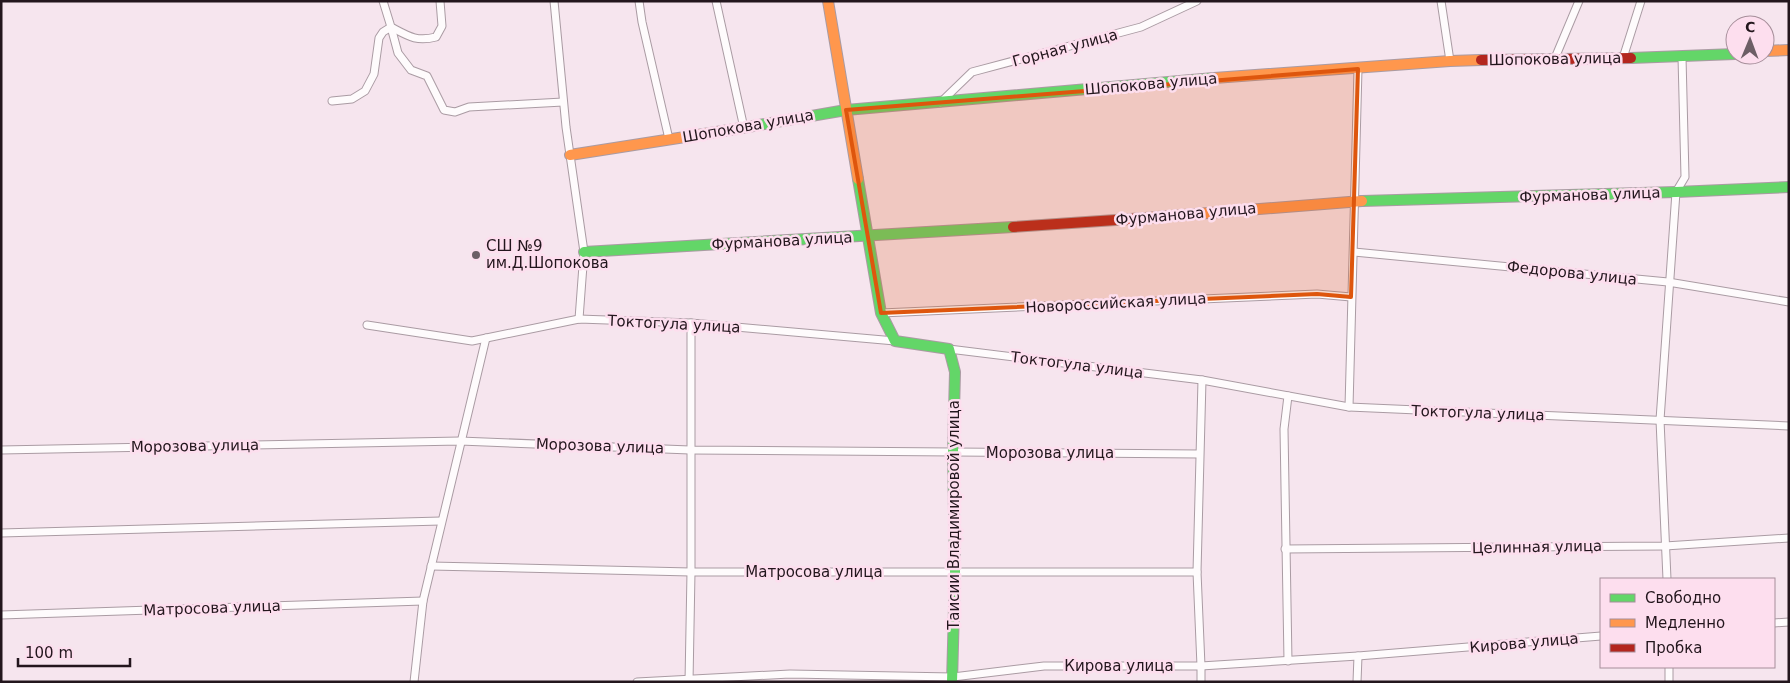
<svg xmlns="http://www.w3.org/2000/svg" width="1790" height="683" viewBox="0 0 1790 683" font-family="'DejaVu Sans',sans-serif">
	<style>
		.lines { fill: none; stroke-linecap: round; stroke-linejoin: round }
		.street-casing { stroke: #aa9ba3; stroke-width: 9 }
		.fast-casing { stroke: #aa9ba3; stroke-width: 12 }
		.slow-casing { stroke: #aa9ba3; stroke-width: 12 }
		.jam-casing { stroke: #aa9ba3; stroke-width: 12 }
		.street { stroke: #fefbfc; stroke-width: 7 }
		.fast { stroke: #63d668; stroke-width: 10 }
		.slow { stroke: #ff974d; stroke-width: 10 }
		.jam { stroke: #b3261e; stroke-width: 10 }
		.marked { fill: #de560d; fill-opacity: 0.2; stroke: #de560d; stroke-width: 4; stroke-linejoin: round }
		.poi-dot { fill: #6d5e66; stroke: #fddeee; stroke-width: 2 }
		.labels { text-anchor: middle; dominant-baseline: central; stroke-width: 5; stroke-linejoin: round; paint-order: stroke }
		.street-label { font-size: 15px; fill: #23161d; stroke: #fddeee }
		.poi-label { font-size: 15px; fill: #23161d; stroke: #fddeee; text-anchor: start }
	</style>
	<rect width="100%" height="100%" fill="#f6e5ee"/>
	<g class="lines">
		<g class="street-casing">
			<g id="street">
				<path d="M383 1 391 27C408 36 416 42 436 37L442 26 440 1"/>
				<polyline points="554,1 566,127 584,252 579,319"/>
				<polyline points="639,1 642,22 669,139"/>
				<polyline points="716,1 744,128"/>
				<polyline points="1441,1 1450,61"/>
				<polyline points="1555,58 1579,1"/>
				<polyline points="1623,58 1641,1"/>
				<polyline points="332,101 352,99 365,91 374,74 379,38 383,32 391,27 398,53 411,70 427,76 444,110 455,112 469,107 563,102"/>
				<polyline points="940,103 972,72 1141,27 1197,1"/>
				<polyline points="1354,252 1668,282 1789,302"/>
				<polyline points="881,313 1317,294 1351,297"/>
				<polyline points="367,325 472,341 579,319 691,323 895,341"/>
				<polyline points="949,349 1202,380 1349,407 1789,426"/>
				<polyline points="1288,396 1284,429 1288,661"/>
				<polyline points="1349,407 1358,69"/>
				<polyline points="1,450 460,441 690,450 1199,454"/>
				<polyline points="1,533 441,521"/>
				<polyline points="1285,549 1665,546 1789,538"/>
				<polyline points="431,566 691,572 1197,572"/>
				<polyline points="1667,579 1660,420 1676,192 1685,177 1682,57"/>
				<polyline points="1,615 423,601"/>
				<polyline points="1774,623 1789,622"/>
				<polyline points="1669,667 1669,682"/>
				<polyline points="414,682 423,601 486,338"/>
				<polyline points="637,682 790,674 953,677 1044,666 1201,666 1358,656 1601,636"/>
				<polyline points="689,682 691,572 691,323"/>
				<polyline points="1201,682 1201,666 1197,572 1202,380"/>
				<polyline points="1357,682 1358,656"/>
			</g>
		</g>
		<g class="fast-casing">
			<g id="fast">
				<polyline points="1631,58 1735,54"/>
				<polyline points="736,129 846,110 1214,78"/>
				<polyline points="858,179 881,313 895,341 949,349 955,372 953,452 955,572 952,682"/>
				<polyline points="1362,201 1676,192 1789,187"/>
				<polyline points="584,252 1013,227"/>
			</g>
		</g>
		<g class="slow-casing">
			<g id="slow">
				<polyline points="828,1 858,179"/>
				<polyline points="1765,51 1789,50"/>
				<polyline points="1214,78 1450,61 1481,60"/>
				<polyline points="570,155 736,129"/>
				<polyline points="1145,218 1362,201"/>
			</g>
		</g>
		<g class="jam-casing">
			<g id="jam">
				<polyline points="1481,60 1631,58"/>
				<polyline points="1013,227 1145,218"/>
			</g>
		</g>
		<use href="#street" class="street"/>
		<use href="#fast" class="fast"/>
		<use href="#slow" class="slow"/>
		<use href="#jam" class="jam"/>
	</g>
	<path class="marked" d="M1358 69 1351 297 1317 294 881 313 846 110Z"/>
	<circle class="poi-dot" cx="476" cy="255" r="5"/>
	<g class="labels">
		<g class="street-label">
			<text transform="translate(1065 48) rotate(-15)">Горная улица</text>
			<text transform="translate(1555 59) rotate(-1)">Шопокова улица</text>
			<text transform="translate(1151 84) rotate(-5)">Шопокова улица</text>
			<text transform="translate(748 126) rotate(-10)">Шопокова улица</text>
			<text transform="translate(1590 195) rotate(-2)">Фурманова улица</text>
			<text transform="translate(1186 214) rotate(-5)">Фурманова улица</text>
			<text transform="translate(782 241) rotate(-3)">Фурманова улица</text>
			<text transform="translate(1572 273) rotate(6)">Федорова улица</text>
			<text transform="translate(1116 303) rotate(-3)">Новороссийская улица</text>
			<text transform="translate(674 324) rotate(3)">Токтогула улица</text>
			<text transform="translate(1077 365) rotate(7)">Токтогула улица</text>
			<text transform="translate(1478 413) rotate(2)">Токтогула улица</text>
			<text transform="translate(195 446) rotate(-1)">Морозова улица</text>
			<text transform="translate(600 446) rotate(2)">Морозова улица</text>
			<text x="1050" y="453">Морозова улица</text>
			<text transform="translate(954 515) rotate(-90)">Таисии Владимировой улица</text>
			<text transform="translate(1537 547) rotate(-1)">Целинная улица</text>
			<text x="814" y="572">Матросова улица</text>
			<text transform="translate(212 608) rotate(-2)">Матросова улица</text>
			<text transform="translate(1524 643) rotate(-5)">Кирова улица</text>
			<text x="1119" y="666">Кирова улица</text>
		</g>
		<g class="poi-label">
			<text x="486" y="246">СШ №9<tspan x="486" dy="17">им.Д.Шопокова</tspan></text>
		</g>
	</g>
	<rect width="1790" height="683" fill="none" stroke="#23161d" stroke-width="5"/>
	<rect x="1600" y="578" width="175" height="90" fill="#fddeee" stroke="#a68e9a"/>
	<rect x="1610" y="594" width="25" height="8" fill="#63d668" stroke="#a68e9a"/>
	<text x="1645" y="603" font-size="15" fill="#23161d">Свободно</text>
	<rect x="1610" y="619" width="25" height="8" fill="#ff974d" stroke="#a68e9a"/>
	<text x="1645" y="628" font-size="15" fill="#23161d">Медленно</text>
	<rect x="1610" y="644" width="25" height="8" fill="#b3261e" stroke="#a68e9a"/>
	<text x="1645" y="653" font-size="15" fill="#23161d">Пробка</text>
	<g transform="translate(1750 40) rotate(1)"><circle r="24" fill="#fddeee" stroke="#a68e9a"/>
	<path d="M0-4L9 19L0 12L-9 19Z" fill="#6d5e66"/>
	<text y="-8" font-size="14" font-weight="bold" text-anchor="middle" fill="#23161d">С</text>
	</g>
	<path d="M18 658v8h112v-8" fill="none" stroke="#23161d" stroke-width="2.5"/>
	<text x="25" y="658" font-size="15" fill="#23161d" stroke="#fddeee" stroke-width="4" paint-order="stroke">100 m</text>
</svg>
